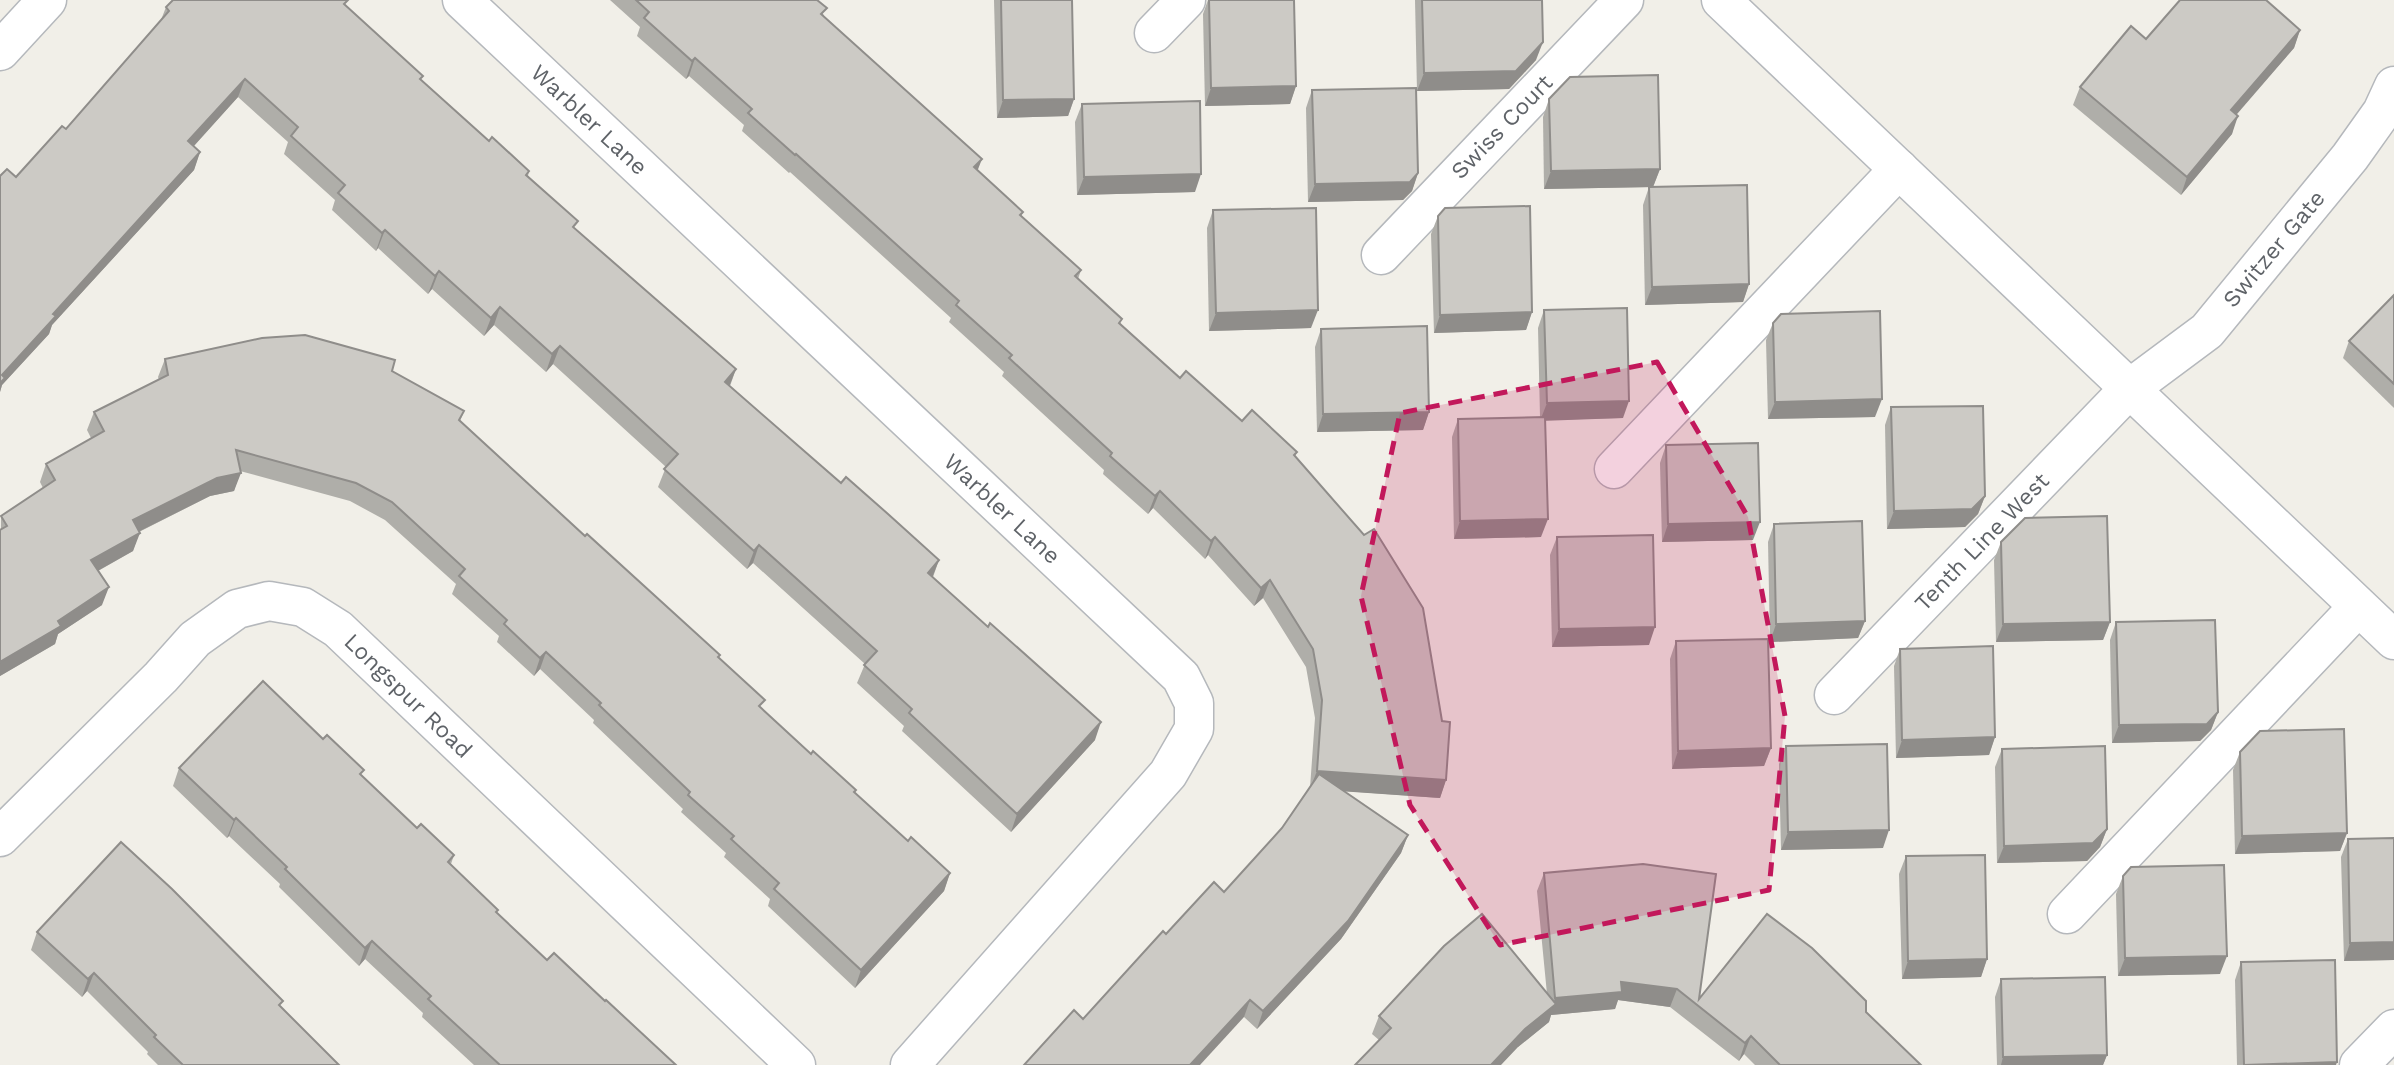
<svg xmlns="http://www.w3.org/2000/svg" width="2394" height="1065" viewBox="0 0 2394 1065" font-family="'Work Sans',sans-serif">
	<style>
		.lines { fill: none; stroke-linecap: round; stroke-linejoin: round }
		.minor-casing { stroke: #b5b8bc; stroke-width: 41 }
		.minor { stroke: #fff; stroke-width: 38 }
		.wall { fill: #afaea9 }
		.shaded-wall { fill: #8f8d8a }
		.building { fill: #cccac5; stroke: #8f8d8a; stroke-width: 2 }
		.marked { fill: #c2185b; fill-opacity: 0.2; stroke: #c2185b; stroke-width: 5; stroke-dasharray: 14 9; stroke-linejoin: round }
		.labels { text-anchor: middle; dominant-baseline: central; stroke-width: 7; stroke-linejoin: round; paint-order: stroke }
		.street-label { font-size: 23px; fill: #5f6368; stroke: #fff }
	</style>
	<rect width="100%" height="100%" fill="#f1efe8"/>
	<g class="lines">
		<g class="minor-casing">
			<g id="minor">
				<polyline points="462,0 1181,677 1194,703 1194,729 1168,774 910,1065"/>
				<polyline points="1721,0 2394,640"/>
				<polyline points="1154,33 1186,0"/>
				<polyline points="0,51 47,0"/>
				<polyline points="1381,255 1624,0"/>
				<polyline points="1614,469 1899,169"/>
				<polyline points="1834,695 2129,389 2207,331 2350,157 2382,112 2394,86"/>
				<polyline points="0,837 161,677 195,639 237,609 269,601 303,607 338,629 796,1065"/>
				<polyline points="2067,914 2358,607"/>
				<polyline points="2359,1065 2394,1029"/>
			</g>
		</g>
		<use href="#minor" class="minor"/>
	</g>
	<g class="wall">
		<polygon points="610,0 817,0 824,16 978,170 1023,212 1021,217 1081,270 1078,279 1122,319 1120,324 1180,378 1242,421 1297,452 1295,457 1446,780 1440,798 1344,791 1408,835 1401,853 1341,939 1257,1029 1244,1017 1083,1019 1166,934 1224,892 1282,828 1310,788 1315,718 1306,667 1263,598 1254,606 1208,555 1205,559 1153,508 1148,514 1103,474 1104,470 1002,376 1004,372 949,322 951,318 790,172 789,173 742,131 744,125 689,76 686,79 637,36 640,27"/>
		<polygon points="994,0 1072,0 1074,99 1068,116 997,118"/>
		<polygon points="1208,0 1294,0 1296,86 1290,104 1205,106 1203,14"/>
		<polygon points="1415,0 1542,0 1536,60 1509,89 1417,91"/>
		<polygon points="166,7 346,7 421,80 489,141 529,171 528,176 575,229 736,369 730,386 841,483 939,560 933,577 1095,740 1011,832 902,731 904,726 857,683 865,664 753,563 747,569 658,487 666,467 553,364 546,372 494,325 484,336 432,289 428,294 378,248 376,251 332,210 335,200 284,154 288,142 238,97 194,146 200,152 194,170 52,325 49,334 2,385 0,392 0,176 16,177 66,129 161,20"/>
		<polygon points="2300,30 2294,48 2236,114 2232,134 2181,195 2073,105 2080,87 2146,39"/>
		<polygon points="1312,90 1418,173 1412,191 1403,200 1308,202 1306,108"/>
		<polygon points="1549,99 1660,169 1653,187 1544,189 1543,117"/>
		<polygon points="1082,104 1195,192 1077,195 1075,122"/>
		<polygon points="1649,187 1749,284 1743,302 1645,305 1643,205"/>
		<polygon points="1213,210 1311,328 1209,331 1207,228"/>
		<polygon points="1438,216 1532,312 1526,330 1434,333 1431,234"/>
		<polygon points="2394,295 2394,408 2343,358 2349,341"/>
		<polygon points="1544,310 1623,418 1545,420 1541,537 1454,539 1452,437 1458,419 1540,417 1538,328"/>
		<polygon points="1773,323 1875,417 1768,419 1766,340"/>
		<polygon points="1321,329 1429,412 1423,430 1317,432 1315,347"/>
		<polygon points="165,359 392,371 464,411 460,421 585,536 719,658 761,708 811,754 856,790 855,793 908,841 950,873 944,891 855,988 768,906 770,899 724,857 726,853 681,812 683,809 593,723 594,720 540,669 534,676 497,642 499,636 452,594 456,584 385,520 350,501 240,471 234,491 210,496 139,532 133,551 98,571 102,605 58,634 55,644 0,676 1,516 43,488 40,482 46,464 91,438 87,430 94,412 159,380 158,377"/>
		<polygon points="1891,407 1985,496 1978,514 1965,527 1887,529 1885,425"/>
		<polygon points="1666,445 1753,540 1662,542 1660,463"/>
		<polygon points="1774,524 1865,621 1858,638 1770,642 1768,542"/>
		<polygon points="1557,537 1649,645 1552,647 1550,555"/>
		<polygon points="2001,542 2110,622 2103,640 1996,642 1994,560"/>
		<polygon points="2116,622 2218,712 2211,730 2200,741 2112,743 2110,640"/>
		<polygon points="1676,641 1771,748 1764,766 1672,769 1670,659"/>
		<polygon points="1900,649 1995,737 1989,755 1896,758 1894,666"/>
		<polygon points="323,739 417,828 454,855 451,864 497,913 547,960 605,1001 676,1065 474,1065 422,1017 423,1013 365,959 359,966 279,887 280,884 229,836 227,838 173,786 179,768"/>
		<polygon points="1786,746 1883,848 1781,850 1779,764"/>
		<polygon points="2002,749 2107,829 2100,847 2087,861 1997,863 1995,767"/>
		<polygon points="2240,752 2347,833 2340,851 2235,854 2233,770"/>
		<polygon points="2394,838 2394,960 2344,961 2341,857 2348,839"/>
		<polygon points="1906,856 1987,959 1981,977 1902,979 1899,874"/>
		<polygon points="1544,873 1699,999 1866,1012 1921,1065 1755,1065 1744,1054 1739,1061 1670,1007 1618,1000 1615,1009 1551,1015 1549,1022 1518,1047 1379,1040 1372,1034 1379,1016 1547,994 1537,891"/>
		<polygon points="2123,876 2220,974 2118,976 2116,894"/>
		<polygon points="37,932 281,1007 339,1065 158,1065 147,1054 148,1052 87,991 82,997 31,950"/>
		<polygon points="2241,962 2336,1065 2237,1065 2235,980"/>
		<polygon points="2001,979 2107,1055 2103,1065 1997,1065 1995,997"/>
	</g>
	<g class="shaded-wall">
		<polygon points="2300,30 2294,48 2225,128 2231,110"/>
		<polygon points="1543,42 1536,60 1509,89 1417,91 1424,73"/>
		<polygon points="695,58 689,76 686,79 692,61"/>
		<polygon points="245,79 238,97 182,159 188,141"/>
		<polygon points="1296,86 1290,104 1205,106 1211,88"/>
		<polygon points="1074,99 1068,116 997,118 1003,100"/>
		<polygon points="2238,116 2232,134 2181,195 2187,177"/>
		<polygon points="200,152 194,170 52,325 49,334 2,385 0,392 0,381 2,375 53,314"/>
		<polygon points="982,159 975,177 974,167"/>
		<polygon points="1660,169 1653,187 1544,189 1551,171"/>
		<polygon points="1418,173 1412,191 1403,200 1308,202 1315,184"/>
		<polygon points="1201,174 1195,192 1077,195 1084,177"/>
		<polygon points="385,230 378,248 376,251 382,233"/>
		<polygon points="439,271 432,289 428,294 435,276"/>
		<polygon points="1749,284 1743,302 1645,305 1652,287"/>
		<polygon points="500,307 494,325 484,336 491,318"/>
		<polygon points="1318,310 1311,328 1209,331 1216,313"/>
		<polygon points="1532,312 1526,330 1434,333 1440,315"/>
		<polygon points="560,346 553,364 546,372 552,354"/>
		<polygon points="736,369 729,387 725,382"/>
		<polygon points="1882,399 1875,417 1768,419 1775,402"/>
		<polygon points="1629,401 1623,418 1540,421 1547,403"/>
		<polygon points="1429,412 1423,430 1317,432 1323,414"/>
		<polygon points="241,473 234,491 210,496 126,538 133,520 217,478"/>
		<polygon points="1160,491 1153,508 1148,514 1155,496"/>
		<polygon points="1985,496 1978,514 1965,527 1887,529 1894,511"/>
		<polygon points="1548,519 1541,537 1454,539 1460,521"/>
		<polygon points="1760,522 1753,540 1662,542 1668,524"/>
		<polygon points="140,533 133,551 85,578 91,560"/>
		<polygon points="1215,537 1208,555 1205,559 1211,541"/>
		<polygon points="759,545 753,563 747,569 754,551"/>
		<polygon points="939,560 932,578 928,573"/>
		<polygon points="1270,580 1263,598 1254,606 1261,588"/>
		<polygon points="109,587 102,605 58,634 55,644 0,676 0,662 58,621"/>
		<polygon points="1865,621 1858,638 1770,642 1776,624"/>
		<polygon points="2110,622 2103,640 1996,642 2003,624"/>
		<polygon points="1655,627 1649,645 1552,647 1559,629"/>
		<polygon points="546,652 540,669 534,676 540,658"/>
		<polygon points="2218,712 2211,730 2200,741 2112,743 2119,725"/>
		<polygon points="1101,722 1095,740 1011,832 1017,814"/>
		<polygon points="1995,737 1989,755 1896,758 1902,740"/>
		<polygon points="1771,748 1764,766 1672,769 1678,751"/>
		<polygon points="1317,771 1446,780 1440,798 1310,789"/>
		<polygon points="236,818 229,836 227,838 234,820"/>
		<polygon points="2107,829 2100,847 2087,861 1997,863 2004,846"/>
		<polygon points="1889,830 1883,848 1781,850 1788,832"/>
		<polygon points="2347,833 2340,851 2235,854 2242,836"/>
		<polygon points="1408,835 1401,853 1341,939 1257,1029 1263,1011"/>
		<polygon points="950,873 944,891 855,988 861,970"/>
		<polygon points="372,941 365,959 359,966 365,948"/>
		<polygon points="2394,942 2394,960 2344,961 2350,943"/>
		<polygon points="2227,956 2220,974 2118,976 2125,958"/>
		<polygon points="1987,959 1981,977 1902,979 1908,961"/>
		<polygon points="94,973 87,991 82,997 88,979"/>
		<polygon points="1621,982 1677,989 1670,1007 1618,1000 1615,1009 1551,1015 1549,1022 1518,1047 1501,1065 1491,1065 1525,1029 1552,1007 1555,998"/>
		<polygon points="1250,1000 1244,1017 1200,1065 1190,1065"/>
		<polygon points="1751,1036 1744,1054 1739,1061 1745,1043"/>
		<polygon points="2107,1055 2103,1065 2001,1065 2003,1057"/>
		<polygon points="2337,1062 2336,1065 2243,1065"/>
	</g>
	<g class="building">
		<polygon points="173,0 348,0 344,4 423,76 420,79 489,141 492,137 529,171 526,175 578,221 573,227 736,369 725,382 841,483 846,477 888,514 939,560 928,573 988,627 990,623 1101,722 1017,814 909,713 912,709 864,665 877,651 759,545 754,551 664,469 678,454 560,346 552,354 500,307 491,318 439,271 435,276 385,230 382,233 338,193 345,185 291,136 298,127 245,79 188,141 200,152 53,314 56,316 2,375 5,378 0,383 0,176 7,169 16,177 62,126 66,129 169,11 166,7"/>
		<polygon points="636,0 817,0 827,8 821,14 982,159 974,167 1023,212 1020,215 1081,270 1075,276 1122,319 1119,323 1180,378 1186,371 1242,421 1252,410 1297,452 1294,455 1364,535 1374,529 1423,608 1442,721 1450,722 1446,780 1317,771 1322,700 1313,649 1270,580 1261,588 1215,537 1211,541 1160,491 1155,496 1110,456 1112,453 1009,358 1012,355 956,305 959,301 796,154 795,155 748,113 752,109 695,58 692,61 644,18 649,12"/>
		<polygon points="1001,0 1072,0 1074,99 1003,100"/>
		<polygon points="1209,0 1294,0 1296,86 1211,88"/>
		<polygon points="1422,0 1542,0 1543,42 1516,71 1424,73"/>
		<polygon points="2180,0 2266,0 2300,30 2231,110 2238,116 2187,177 2080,87 2131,26 2146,39"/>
		<polygon points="1658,75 1660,169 1551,171 1549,99 1570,77"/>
		<polygon points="1416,88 1418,173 1410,182 1315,184 1312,90"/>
		<polygon points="1200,101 1201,174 1084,177 1082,104"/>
		<polygon points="1747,185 1749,284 1652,287 1649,187"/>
		<polygon points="1530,206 1532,312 1440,315 1438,216 1445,208"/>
		<polygon points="1316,208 1318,310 1216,313 1213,210"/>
		<polygon points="2394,295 2394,384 2349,341"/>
		<polygon points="1627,308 1629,401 1547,403 1544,310"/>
		<polygon points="1880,311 1882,399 1775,402 1773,323 1781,314"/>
		<polygon points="1427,326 1429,412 1323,414 1321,329"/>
		<polygon points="305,335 395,360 392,371 464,411 459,420 585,536 587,534 720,655 718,657 765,700 759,706 811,754 813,751 856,790 854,792 908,841 911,837 950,873 861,970 774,889 779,883 731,839 734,836 688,795 690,792 599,705 601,703 546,652 540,658 504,624 507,620 459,576 465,569 392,502 356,483 236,450 241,473 217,478 133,520 140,533 91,560 109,587 58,621 61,626 0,662 0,530 7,526 1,516 55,480 46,464 104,431 94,412 168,375 165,359 262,338"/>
		<polygon points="1983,406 1985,496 1972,509 1894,511 1891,407"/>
		<polygon points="1545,417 1548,519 1460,521 1458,419"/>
		<polygon points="1758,443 1760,522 1668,524 1666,445"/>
		<polygon points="2107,516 2110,622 2003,624 2001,542 2025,518"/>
		<polygon points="1862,521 1865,621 1776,624 1774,524"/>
		<polygon points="1653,535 1655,627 1559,629 1557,537"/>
		<polygon points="2215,620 2218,712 2207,724 2119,725 2116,622"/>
		<polygon points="1768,639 1771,748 1678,751 1676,641"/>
		<polygon points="1993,646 1995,737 1902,740 1900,649"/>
		<polygon points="263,681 323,739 327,735 364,770 360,774 417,828 421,824 454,855 448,862 498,910 496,912 547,960 554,953 605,1001 606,1000 676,1065 500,1065 428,999 431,996 372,941 365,948 285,869 287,867 236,818 234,820 179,768"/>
		<polygon points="2344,729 2347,833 2242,836 2240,752 2260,731"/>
		<polygon points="1887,744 1889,830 1788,832 1786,746"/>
		<polygon points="2105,746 2107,829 2093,843 2004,846 2002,749"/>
		<polygon points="1319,774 1408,835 1348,921 1263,1011 1250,1000 1190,1065 1024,1065 1074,1010 1083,1019 1163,931 1166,934 1214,882 1224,892 1282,828"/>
		<polygon points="2394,838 2394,942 2350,943 2348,839"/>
		<polygon points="121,842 172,889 283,1001 279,1005 339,1065 183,1065 154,1037 156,1035 94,973 88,979 37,932"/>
		<polygon points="1985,855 1987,959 1908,961 1906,856"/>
		<polygon points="1643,864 1716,874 1699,999 1767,914 1812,948 1866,1001 1866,1012 1921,1065 1780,1065 1751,1036 1745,1043 1677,989 1621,982 1622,992 1555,998 1544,873"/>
		<polygon points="2224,865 2227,956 2125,958 2123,876 2131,867"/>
		<polygon points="1482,914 1556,1004 1525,1029 1491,1065 1355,1065 1391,1028 1379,1016 1444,946"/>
		<polygon points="2335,960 2337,1062 2244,1065 2241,962"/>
		<polygon points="2105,977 2107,1055 2003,1057 2001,979"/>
	</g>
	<path class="marked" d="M1657 362 1748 517 1785 716 1769 890 1500 945 1410 805 1361 596 1400 413Z"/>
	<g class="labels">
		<g class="street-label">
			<text transform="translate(589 120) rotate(43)">Warbler Lane</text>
			<text transform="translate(1502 127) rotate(-46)">Swiss Court</text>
			<text transform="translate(2274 249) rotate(-50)">Switzer Gate</text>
			<text transform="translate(1002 509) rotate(43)">Warbler Lane</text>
			<text transform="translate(1982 542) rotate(-46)">Tenth Line West</text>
			<text transform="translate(408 696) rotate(44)">Longspur Road</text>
		</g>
	</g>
</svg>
